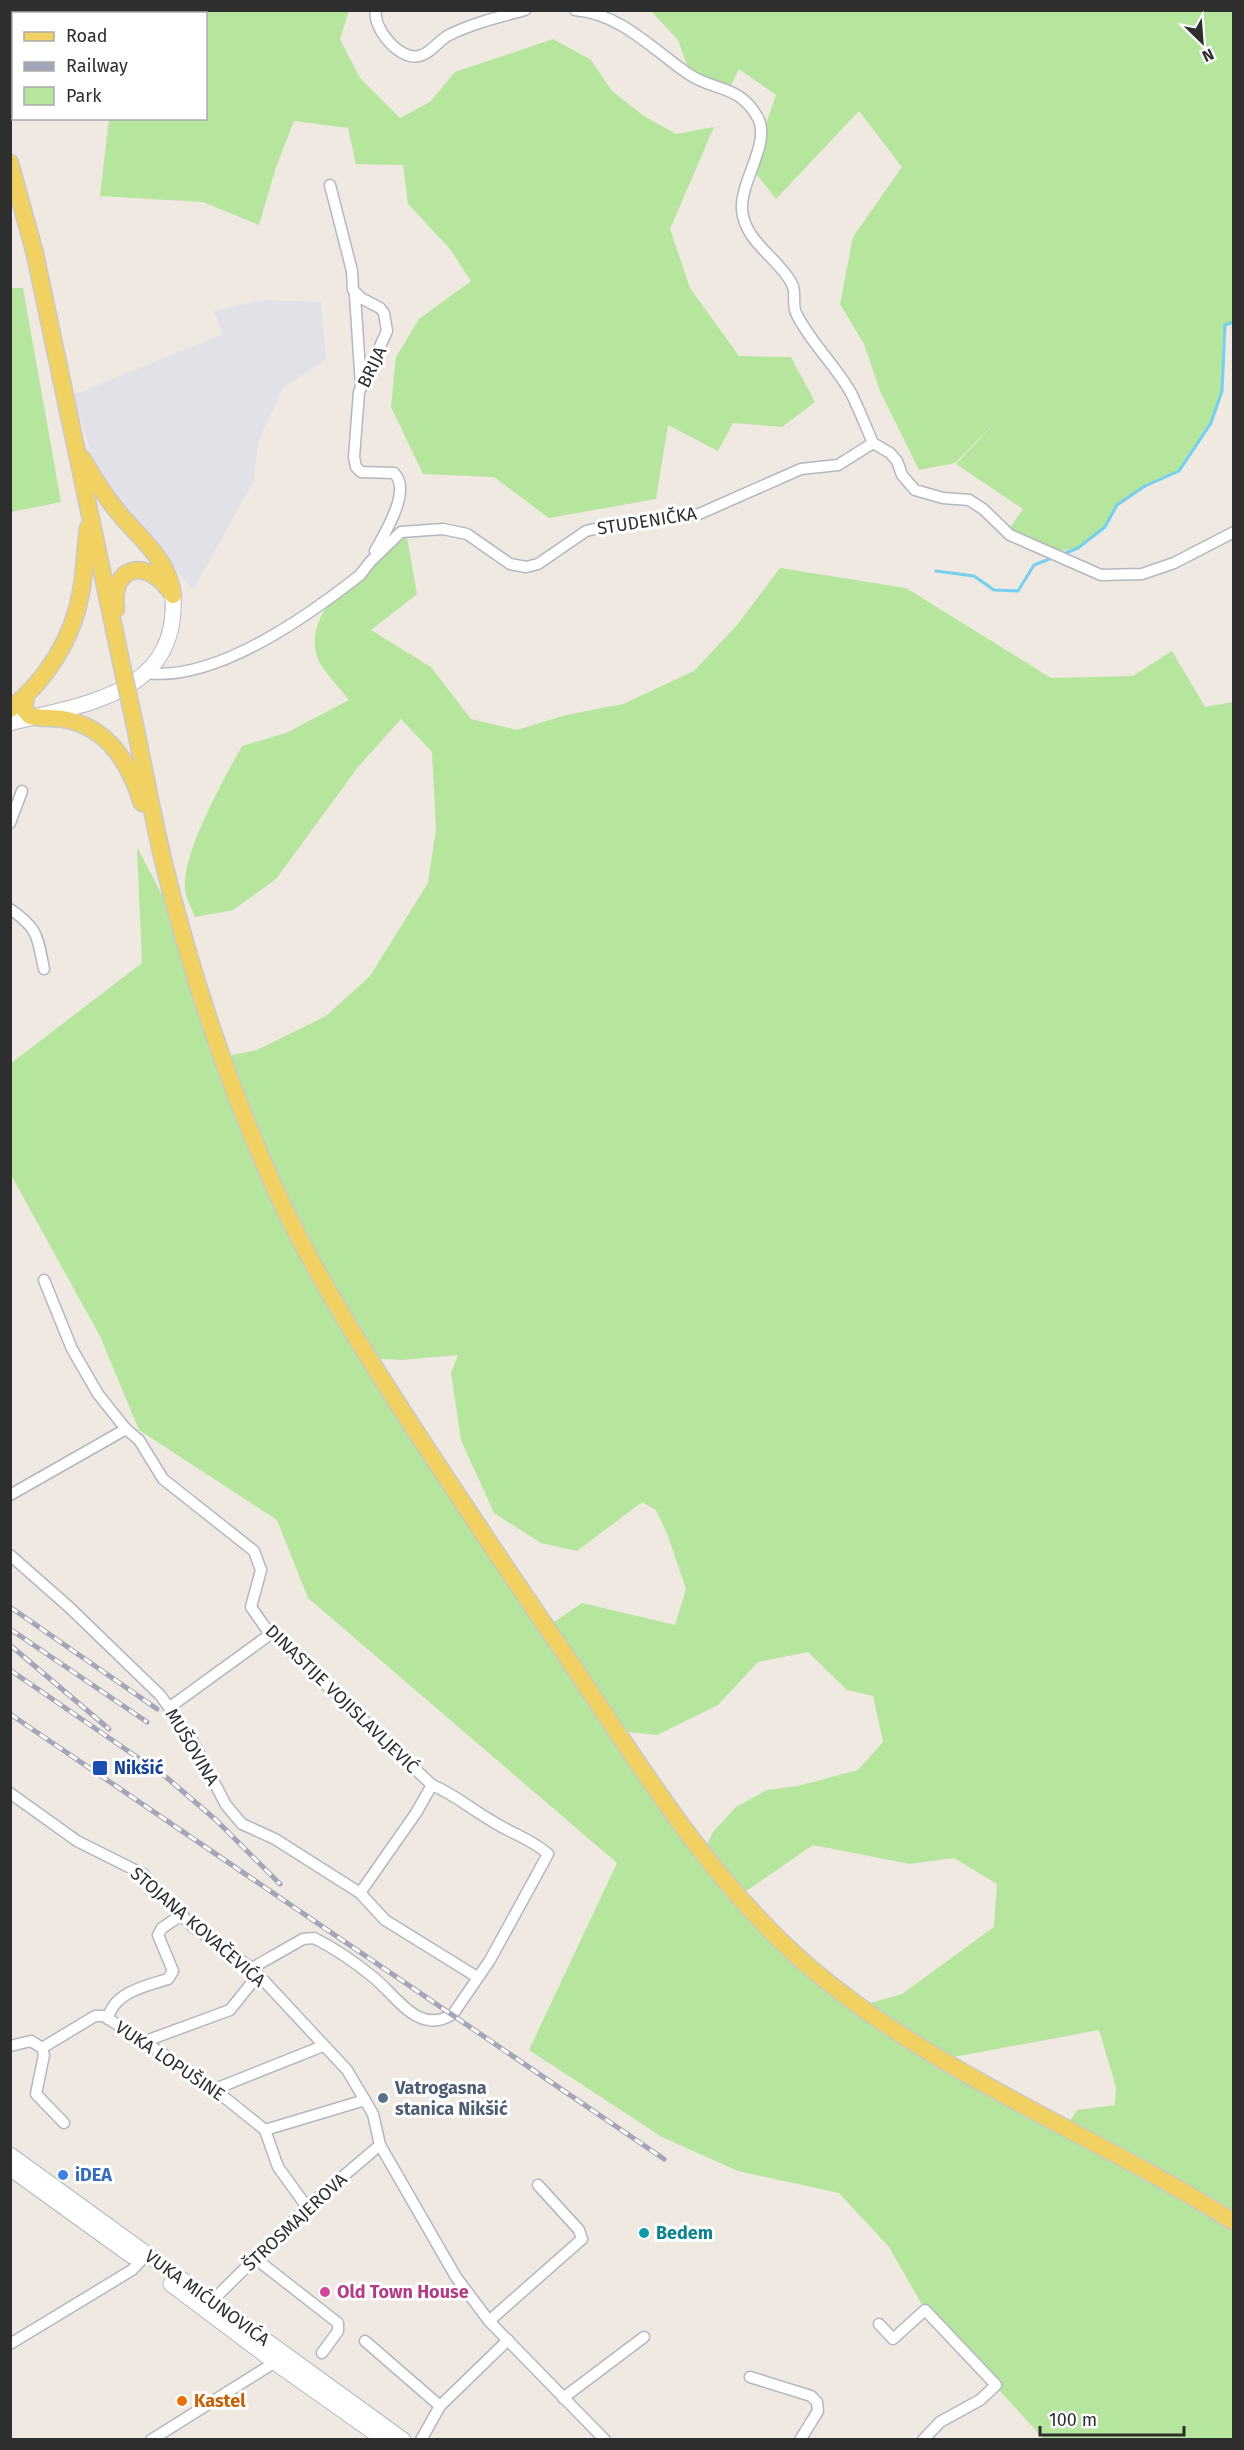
<svg xmlns="http://www.w3.org/2000/svg" width="1244" height="2450" viewBox="0 0 1244 2450" font-family="'Fira Sans',sans-serif">
	<style>
		.industrial { fill: #e3e1e8 }
		.green { fill: #b6e59e; fill-rule: evenodd }
		.lines { fill: none; stroke-linecap: round; stroke-linejoin: round }
		.stream { stroke: #75cff0; stroke-width: 3 }
		.minor-casing { stroke: #b4b7c1; stroke-width: 13 }
		.secondary-casing { stroke: #b4b7c1; stroke-width: 17 }
		.primary-casing { stroke: #c9c9c9; stroke-width: 19 }
		.minor { stroke: #fff; stroke-width: 10 }
		.secondary { stroke: #fff; stroke-width: 15 }
		.primary { stroke: #f2d163; stroke-width: 16 }
		.rail-casing { stroke: #a3a6b8; stroke-width: 5 }
		.rail { stroke: #fff; stroke-width: 3; stroke-dasharray: 9; stroke-linecap: butt }
		.primary-bridge-casing { stroke: #c9c9c9; stroke-width: 19; stroke-linecap: butt }
		.primary-bridge { stroke: #f2d163; stroke-width: 16 }
		.transit-dot { fill: #1a4fb4; stroke: #fff; stroke-width: 2 }
		.service-dot { fill: #5c6f8a; stroke: #fff; stroke-width: 2 }
		.shop-dot { fill: #3f7fe0; stroke: #fff; stroke-width: 2 }
		.culture-dot { fill: #0f9aa8; stroke: #fff; stroke-width: 2 }
		.hotel-dot { fill: #d1479c; stroke: #fff; stroke-width: 2 }
		.food-dot { fill: #e8710a; stroke: #fff; stroke-width: 2 }
		.labels { text-anchor: middle; dominant-baseline: central; stroke-width: 6; stroke-linejoin: round; paint-order: stroke }
		.street-label { font-size: 18px; fill: #2e2e2e; stroke: #fff }
		.transit-label { font-size: 18px; font-weight: bold; fill: #164399; stroke: #fff; text-anchor: start }
		.service-label { font-size: 18px; font-weight: bold; fill: #4e5e75; stroke: #fff; text-anchor: start }
		.shop-label { font-size: 18px; font-weight: bold; fill: #366cbe; stroke: #fff; text-anchor: start }
		.culture-label { font-size: 18px; font-weight: bold; fill: #0d838f; stroke: #fff; text-anchor: start }
		.hotel-label { font-size: 18px; font-weight: bold; fill: #b23c85; stroke: #fff; text-anchor: start }
		.food-label { font-size: 18px; font-weight: bold; fill: #c56008; stroke: #fff; text-anchor: start }
	</style>
	<rect width="100%" height="100%" fill="#efe9e1"/>
	<polygon class="industrial" points="262,300 321,302 326,359 283,388 258,442 254,480 193,590 111,492 91,454 73,395 223,334 214,311"/>
	<g class="green">
		<polygon points="97,11 349,11 340,39 360,78 400,118 430,102 455,72 553,39 591,60 612,91 644,116 676,134 714,127 670,229 690,288 739,356 791,357 815,402 782,427 733,423 718,451 668,425 656,499 549,518 494,477 423,474 391,407 396,357 419,319 471,281 450,249 408,204 403,165 356,164 348,128 294,121 276,167 259,225 203,202 100,196 109,119 206,118 206,14 96,13"/>
		<polygon points="651,11 1233,11 1233,321 1225,325 1222,391 1211,423 1179,471 1149,484 1117,505 1105,527 1077,548 1048,553 1007,532 1023,509 956,464 1000,418 955,463 919,470 880,391 864,344 840,304 853,237 902,167 859,111 776,199 751,167 776,95 739,69 729,89 691,76 678,40"/>
		<polygon points="11,288 23,288 61,502 11,512"/>
		<path d="M406 532 417 594 371 630 431 667 471 719 517 730 566 715 623 704 694 671 738 624 780 568 906 588 1051 678 1133 676 1172 651 1205 707 1233 702V2439H1044L925 2310 889 2247 839 2193 738 2171 662 2137 529 2050 617 1863 308 1598 277 1520 139 1430 100 1336 11 1175 10 1064 142 963 137 847 185 939 222 1057 257 1050 326 1016 370 976 428 883 436 829 432 752 401 719 358 767 276 879 233 910 195 917C192 909 186 899 185 890 181 854 224 779 242 746L286 733 349 700C341 689 320 668 317 656 301 607 375 559 406 532ZM458 1355 451 1373 461 1440 494 1513 541 1543 577 1551 642 1502 656 1510 668 1536 686 1589 675 1625 582 1603 547 1627 371 1358 401 1360ZM808 1652 847 1690 873 1696 883 1742 858 1770 798 1786 767 1790 736 1807 713 1832 703 1853 618 1731 657 1735 718 1705 758 1662ZM813 1845 910 1864 954 1858 997 1884 994 1927 902 1994 860 2006 739 1896ZM1099 2030 1116 2087 1115 2105 1077 2110 1066 2127 943 2059Z"/>
	</g>
	<g class="lines">
		<g class="stream">
			<polyline points="1061,555 1078,548 1105,527 1117,505 1145,486 1179,471 1211,423 1222,391 1225,325 1234,322"/>
			<polyline points="936,571 974,576 994,590 1018,591 1034,565 1052,558"/>
		</g>
		<g class="minor-casing">
			<g id="minor">
				<path d="M376 10C372 28 400 61 419 56 430 54 439 40 449 35 473 23 499 17 525 10"/>
				<path d="M575 10C621 14 651 48 687 73 713 92 739 83 758 118 771 143 740 181 742 210 745 243 780 259 792 284 797 294 791 305 797 315 811 343 836 366 851 393 859 409 866 427 873 443"/>
				<polyline points="76,14 77,10"/>
				<polyline points="10,60 14,59"/>
				<path d="M330 185 352 271 353 290 361 298 380 308 384 313 387 331 359 392 354 457 356 467 361 472 394 473C412 490 385 533 375 551"/>
				<polyline points="355,295 361,386"/>
				<path d="M147 673C216 682 308 616 360 575L370 562 401 532 443 529 467 534 510 564 526 567 538 564 586 531 625 522 699 514 801 469 838 465 873 443 890 453 897 461 902 475 915 490 943 498 969 500 983 509 1010 535 1101 575 1142 574 1174 563 1234 532"/>
				<polyline points="10,823 22,791"/>
				<path d="M10 909C39 929 37 936 44 969"/>
				<path d="M44 1280 72 1349 98 1394 126 1429 139 1440 163 1479 254 1551 261 1570 251 1607 265 1627 432 1785C454 1794 471 1809 492 1821 510 1833 532 1839 548 1854L490 1960 453 2014C418 2036 397 1996 373 1977 356 1963 334 1948 314 1938L303 1939 252 1968"/>
				<polyline points="10,1495 126,1429"/>
				<polyline points="10,1555 69,1607 160,1695 191,1738 226,1805 242,1824 275,1839 360,1893 385,1920 477,1977"/>
				<polyline points="170,1707 272,1633"/>
				<polyline points="10,1793 77,1841 143,1874 193,1927 252,1968 347,2070 373,2114 380,2145 456,2277 489,2321 605,2440"/>
				<polyline points="360,1893 416,1813 432,1785"/>
				<path d="M108 2019C113 1992 146 1986 168 1979L173 1971 158 1935 162 1928 183 1914"/>
				<polyline points="143,2042 230,2010 257,1976"/>
				<polyline points="10,2046 31,2041 42,2048 44,2055 36,2094 64,2123"/>
				<polyline points="42,2048 95,2016 104,2016 199,2077 265,2130 365,2100"/>
				<polyline points="215,2089 323,2046"/>
				<polyline points="265,2130 278,2167 307,2207"/>
				<polyline points="256,2259 338,2323 338,2331 322,2353"/>
				<polyline points="212,2301 307,2207 380,2145"/>
				<polyline points="489,2321 582,2239 579,2230 538,2185"/>
				<polyline points="879,2324 893,2339 925,2310 996,2385"/>
				<polyline points="365,2341 440,2406"/>
				<polyline points="10,2344 132,2270 147,2254"/>
				<polyline points="750,2377 811,2396 817,2402 818,2411 800,2440"/>
				<polyline points="563,2398 644,2337"/>
				<polyline points="151,2440 280,2359"/>
				<polyline points="421,2440 440,2406 508,2340"/>
				<polyline points="923,2440 940,2422 980,2400 994,2387"/>
			</g>
		</g>
		<g class="secondary-casing">
			<g id="secondary">
				<path d="M10 723C86 703 179 695 173 595"/>
				<polyline points="10,2155 403,2440"/>
				<polyline points="10,2168 132,2256"/>
				<polyline points="171,2284 276,2363 385,2440"/>
			</g>
		</g>
		<g class="primary-casing">
			<g id="primary">
				<polyline points="10,163 35,254 123,671"/>
				<path d="M82 458C93 477 104 495 118 512 141 540 167 557 173 595"/>
				<path d="M116 609C110 566 146 557 170 591"/>
				<path d="M26 696 24 709 30 716C41 719 52 717 63 719 108 727 129 762 142 803"/>
				<path d="M131 707C142 758 151 809 163 860 191 974 228 1086 277 1193 317 1279 368 1358 420 1438 468 1511 517 1585 567 1657 641 1767 712 1885 814 1971 939 2076 1096 2135 1234 2222"/>
				<path d="M10 709C47 680 73 638 81 592 85 571 85 549 88 528"/>
			</g>
		</g>
		<use href="#minor" class="minor"/>
		<use href="#secondary" class="secondary"/>
		<use href="#primary" class="primary"/>
		<g class="rail-casing">
			<g id="rail">
				<polyline points="10,1607 157,1709"/>
				<polyline points="10,1629 147,1722"/>
				<polyline points="10,1645 109,1729"/>
				<polyline points="10,1670 166,1777 216,1820 280,1884"/>
				<polyline points="10,1714 664,2159"/>
			</g>
		</g>
		<use href="#rail" class="rail"/>
		<g class="primary-bridge-casing">
			<polyline id="primary-bridge" points="123,671 131,707"/>
		</g>
		<use href="#primary-bridge" class="primary-bridge"/>
	</g>
	<rect class="transit-dot" x="92" y="1760" width="16" height="16" rx="3"/>
	<circle class="service-dot" cx="383" cy="2098" r="6"/>
	<circle class="shop-dot" cx="63" cy="2175" r="6"/>
	<circle class="culture-dot" cx="644" cy="2233" r="6"/>
	<circle class="hotel-dot" cx="325" cy="2292" r="6"/>
	<circle class="food-dot" cx="182" cy="2401" r="6"/>
	<g class="labels">
		<g class="street-label">
			<text transform="translate(372 367) rotate(-64)">BRIJA</text>
			<text transform="translate(647 521) rotate(-9)">STUDENIČKA</text>
			<text transform="translate(342 1699) rotate(44)">DINASTIJE VOJISLAVLJEVIĆ</text>
			<text transform="translate(192 1747) rotate(59)">MUŠOVINA</text>
			<text transform="translate(198 1927) rotate(41)">STOJANA KOVAČEVIĆA</text>
			<text transform="translate(170 2061) rotate(34)">VUKA LOPUŠINE</text>
			<text transform="translate(295 2222) rotate(-43)">ŠTROSMAJEROVA</text>
			<text transform="translate(207 2298) rotate(36)">VUKA MIĆUNOVIĆA</text>
		</g>
		<g class="transit-label">
			<text x="114" y="1768">Nikšić</text>
		</g>
		<g class="service-label">
			<text x="395" y="2088">Vatrogasna<tspan x="395" dy="21">stanica Nikšić</tspan></text>
		</g>
		<g class="shop-label">
			<text x="75" y="2175">iDEA</text>
		</g>
		<g class="culture-label">
			<text x="656" y="2233">Bedem</text>
		</g>
		<g class="hotel-label">
			<text x="337" y="2292">Old Town House</text>
		</g>
		<g class="food-label">
			<text x="194" y="2401">Kastel</text>
		</g>
	</g>
	<rect width="1244" height="2450" fill="none" stroke="#2e2e2e" stroke-width="24"/>
	<rect x="12" y="12" width="195" height="108" fill="#ffffff" stroke="#ababab" stroke-width="1.5"/>
	<rect x="24" y="32" width="30" height="9" fill="#f2d163" stroke="#ababab" stroke-width="1.5"/>
	<text x="66" y="42" font-size="18" fill="#2e2e2e">Road</text>
	<rect x="24" y="62" width="30" height="9" fill="#a3a6b8" stroke="#ababab" stroke-width="1.5"/>
	<text x="66" y="72" font-size="18" fill="#2e2e2e">Railway</text>
	<rect x="24" y="87" width="30" height="18" fill="#b6e59e" stroke="#ababab" stroke-width="1.5"/>
	<text x="66" y="102" font-size="18" fill="#2e2e2e">Park</text>
	<g transform="translate(1202 42) rotate(155)" stroke="#ffffff" stroke-width="4.5" paint-order="stroke">
	<path d="M0-4.5L10 22L0 15L-10 22Z" fill="#2e2e2e"/>
	<text y="-9" font-size="16" font-weight="bold" text-anchor="middle" fill="#2e2e2e">N</text>
	</g>
	<path d="M1040 2426v9h144v-9" fill="none" stroke="#2e2e2e" stroke-width="3"/>
	<text x="1049" y="2426" font-size="18" fill="#2e2e2e" stroke="#ffffff" stroke-width="4.5" paint-order="stroke">100 m</text>
</svg>
